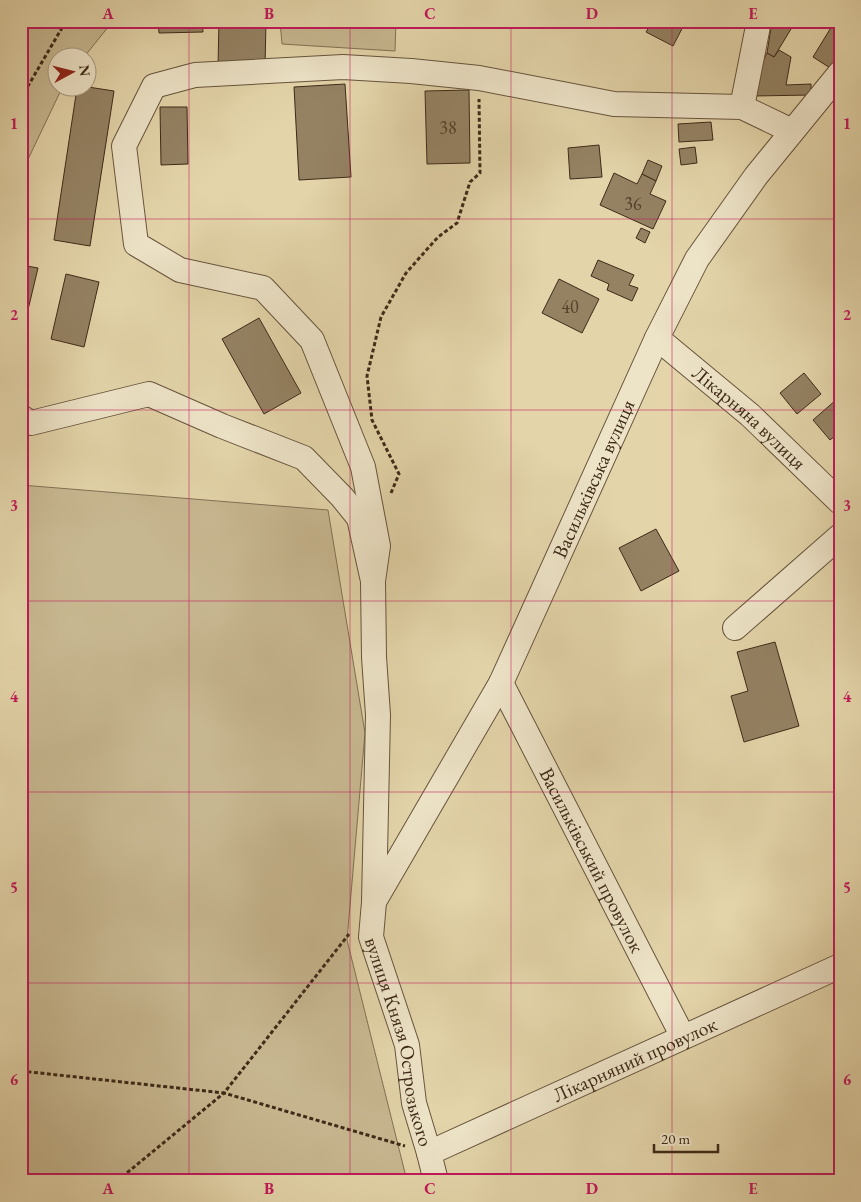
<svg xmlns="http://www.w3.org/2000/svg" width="861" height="1202" viewBox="0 0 861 1202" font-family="'EB Garamond',serif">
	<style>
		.green { fill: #c7b790; stroke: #827054 }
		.building { fill: #948263; stroke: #3e2a18 }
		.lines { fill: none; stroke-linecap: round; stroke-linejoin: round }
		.minor-casing { stroke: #67543c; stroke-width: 26 }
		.path { stroke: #3e2a18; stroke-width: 3; stroke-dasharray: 4 2.5; stroke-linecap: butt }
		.minor { stroke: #ede3c7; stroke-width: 24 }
		.grid { fill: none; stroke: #c2185b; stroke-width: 1; stroke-opacity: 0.55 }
		.labels { text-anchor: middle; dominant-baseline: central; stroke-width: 4; stroke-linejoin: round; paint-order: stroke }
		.number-label { font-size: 18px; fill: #54402b }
		.street-label { font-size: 20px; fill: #3e2a18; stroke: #ede3c7 }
		.neatline { fill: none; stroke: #c2185b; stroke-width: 2 }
		.grid-label { font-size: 16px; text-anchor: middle; font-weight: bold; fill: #c2185b }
	</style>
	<rect width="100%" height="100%" fill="#e3d4a9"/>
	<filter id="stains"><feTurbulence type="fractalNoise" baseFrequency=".004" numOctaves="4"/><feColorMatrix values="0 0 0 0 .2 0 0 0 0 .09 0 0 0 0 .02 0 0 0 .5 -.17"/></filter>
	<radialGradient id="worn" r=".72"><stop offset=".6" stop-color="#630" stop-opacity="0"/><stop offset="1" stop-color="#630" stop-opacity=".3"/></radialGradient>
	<g class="green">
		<polygon points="21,21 113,21 84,57 58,58 58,88 62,88 21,174"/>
		<polygon points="280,21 396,21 395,51 282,44"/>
		<polygon points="21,485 328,510 365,733 347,940 407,1181 21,1181"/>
	</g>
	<g class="building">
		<polygon points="158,21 202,21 203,32 159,33"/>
		<polygon points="219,21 266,21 265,66 218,65"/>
		<polygon points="640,21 686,21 673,46 646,32 649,27"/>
		<polygon points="772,21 785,21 783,24 791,29 774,57 767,53"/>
		<polygon points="817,21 835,21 830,29"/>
		<polygon points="835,21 840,21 840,62 835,71 813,57"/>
		<polygon points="779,50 791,57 786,85 811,84 811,95 754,96 754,79 767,53 774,57"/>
		<polygon points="345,84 351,177 299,180 294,87"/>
		<polygon points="88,87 114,91 90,246 54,240 77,88"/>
		<polygon points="469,90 470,163 427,164 425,91"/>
		<polygon points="160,107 187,107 188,164 161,165"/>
		<polygon points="711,122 713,140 679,142 678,124"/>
		<polygon points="599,145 602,177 570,179 568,148"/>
		<polygon points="695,147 697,163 681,165 679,149"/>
		<polygon points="648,160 662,166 656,181 642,174"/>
		<polygon points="614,173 637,184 642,174 656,181 650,194 666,201 653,229 600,205"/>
		<polygon points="641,228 650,232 645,243 636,238"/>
		<polygon points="598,260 634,275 629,285 638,288 632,301 607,290 609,284 591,276"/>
		<polygon points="21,265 38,268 21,339"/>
		<polygon points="66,274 99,282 84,347 51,339"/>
		<polygon points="559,279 599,299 582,333 542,313"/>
		<polygon points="259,318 301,393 264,414 222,339"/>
		<polygon points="804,373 821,394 797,414 780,393"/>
		<polygon points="837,399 840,403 840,432 830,440 813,420"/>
		<polygon points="656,529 679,571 641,591 619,548"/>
		<polygon points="775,642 799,726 744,742 731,696 748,691 737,652"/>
	</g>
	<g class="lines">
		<g class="minor-casing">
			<g id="minor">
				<polyline points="742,107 759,21"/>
				<path id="s1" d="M657 338 750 415 840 502"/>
				<path id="s2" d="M21 417 31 423 149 394 222 426 304 458 342 497 359 518 373 581 374 657 378 715 374 902 371 937 407 1045 414 1103 429 1153 436 1181"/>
				<polyline points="373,581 378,546 363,467 312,340 263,288 180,270 136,244 124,146 154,86 195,75 343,67 411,71 479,78 614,104 742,107 792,131"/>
				<polyline points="735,628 840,536"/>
				<path id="s3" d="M501 683 683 1037"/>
				<path id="s4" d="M375 900 501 683 657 338 697 259 756 176 840 73"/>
				<path id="s5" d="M429 1153 840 966"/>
			</g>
		</g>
		<g class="path">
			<polyline points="21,98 66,21"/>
			<polyline points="391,493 399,474 372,420 367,376 381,317 406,273 438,237 457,223 470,182 480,173 479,99"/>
			<polyline points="21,1071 224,1093 349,934"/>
			<polyline points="117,1181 224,1093 405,1146"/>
		</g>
		<use href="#minor" class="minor"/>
	</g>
	<path class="grid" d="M189 21V1181M350 21V1181M511 21V1181M672 21V1181M21 219H840M21 410H840M21 601H840M21 792H840M21 983H840"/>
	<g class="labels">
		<g class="number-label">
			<text x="448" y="127">38</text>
			<text x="633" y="203">36</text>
			<text x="570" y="306">40</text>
		</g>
		<g class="street-label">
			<text stroke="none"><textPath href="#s1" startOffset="122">Лікарняна вулиця</textPath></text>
			<text stroke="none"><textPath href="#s4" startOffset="475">Васильківська вулиця</textPath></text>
			<text stroke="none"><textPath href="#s3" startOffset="199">Васильківський провулок</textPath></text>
			<text stroke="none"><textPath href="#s2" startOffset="912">вулиця Князя Острозького</textPath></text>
			<text stroke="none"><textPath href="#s5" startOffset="226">Лікарняний провулок</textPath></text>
		</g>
	</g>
	<rect width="861" height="1202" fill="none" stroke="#e3d4a9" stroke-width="55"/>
	<g transform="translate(72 72) rotate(83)"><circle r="24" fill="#ede3c7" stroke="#a79981"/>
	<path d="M0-4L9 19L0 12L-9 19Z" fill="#8f2418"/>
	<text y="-8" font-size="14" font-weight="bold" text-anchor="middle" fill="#3e2a18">N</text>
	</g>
	<path d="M654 1144v8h64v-8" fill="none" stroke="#3e2a18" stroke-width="2.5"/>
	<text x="661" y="1144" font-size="15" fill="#3e2a18" stroke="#ede3c7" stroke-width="4" paint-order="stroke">20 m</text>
	<rect x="28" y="28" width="806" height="1146" class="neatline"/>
	<g class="grid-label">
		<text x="108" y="19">A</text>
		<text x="269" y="19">B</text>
		<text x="430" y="19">C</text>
		<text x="592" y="19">D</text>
		<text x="753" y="19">E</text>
		<text x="14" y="129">1</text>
		<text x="847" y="129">1</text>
		<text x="14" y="320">2</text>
		<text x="847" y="320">2</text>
		<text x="14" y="511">3</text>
		<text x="847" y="511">3</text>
		<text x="14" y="702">4</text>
		<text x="847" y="702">4</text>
		<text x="14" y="893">5</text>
		<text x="847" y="893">5</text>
		<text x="14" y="1085">6</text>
		<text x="847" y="1085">6</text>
		<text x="108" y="1194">A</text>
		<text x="269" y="1194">B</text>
		<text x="430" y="1194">C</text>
		<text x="592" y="1194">D</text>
		<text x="753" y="1194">E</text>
	</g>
	<rect width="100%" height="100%" filter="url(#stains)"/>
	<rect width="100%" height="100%" fill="url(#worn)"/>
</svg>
